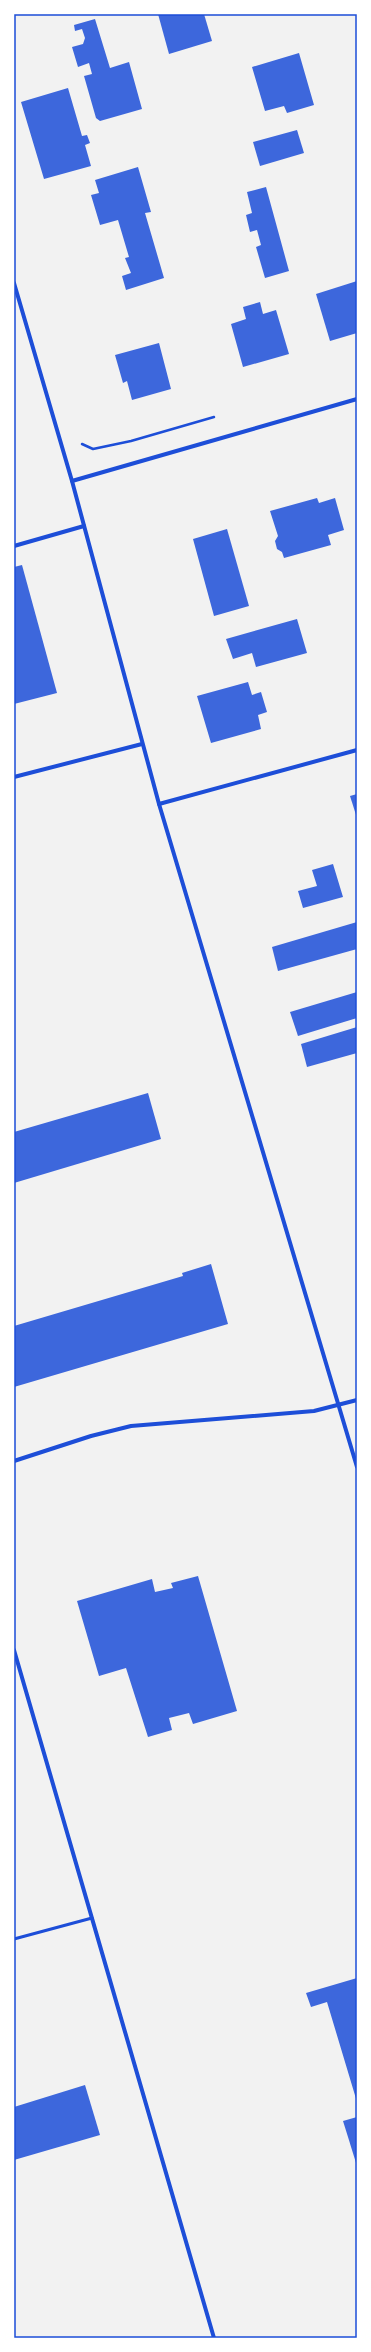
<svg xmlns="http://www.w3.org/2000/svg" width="371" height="2352" viewBox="0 0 371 2352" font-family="'Open Sans',sans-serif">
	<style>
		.building { fill: #3d67dc }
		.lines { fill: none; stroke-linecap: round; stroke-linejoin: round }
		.path { stroke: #1d4ed8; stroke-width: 2.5 }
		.service { stroke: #1d4ed8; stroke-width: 3 }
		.minor { stroke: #1d4ed8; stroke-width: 4 }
		.neatline { fill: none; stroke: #1d4ed8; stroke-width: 1.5 }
	</style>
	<rect width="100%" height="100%" fill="#f2f2f2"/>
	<g class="building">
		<polygon points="158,14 204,14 212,41 169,54"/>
		<polygon points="95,19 110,68 129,62 142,109 100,121 96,118 84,76 92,74 89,63 78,67 72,47 83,44 85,38 82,29 75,31 74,25"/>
		<polygon points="299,53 314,105 287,113 284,106 265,111 252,67"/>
		<polygon points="68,88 82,136 87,135 90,143 85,145 91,166 44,179 21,102"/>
		<polygon points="297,130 304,153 260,166 253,142"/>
		<polygon points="138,167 151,212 145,213 164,278 126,290 122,276 131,273 125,258 129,257 118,220 100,225 91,195 99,193 95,180"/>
		<polygon points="266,187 289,271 265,278 256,247 261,245 257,230 250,232 246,215 252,213 247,192"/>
		<polygon points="357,281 357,333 330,341 316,294"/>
		<polygon points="260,302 263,314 276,310 289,354 243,367 231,324 246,319 243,307"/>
		<polygon points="159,343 171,389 132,400 127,381 123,383 115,355"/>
		<polygon points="317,498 319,503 335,498 344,530 328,535 331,545 284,558 282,552 277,549 275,541 278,536 270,511"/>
		<polygon points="227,529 249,606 214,616 193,539"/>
		<polygon points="22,565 57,693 14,704 14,567"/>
		<polygon points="297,619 307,653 256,667 252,653 233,659 226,639"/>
		<polygon points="248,682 252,695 261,692 267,712 258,715 261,729 211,743 197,696"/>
		<polygon points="357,794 357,818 350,796"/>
		<polygon points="333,864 343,897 303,908 298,891 317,886 312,870"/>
		<polygon points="357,922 357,949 278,971 272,947"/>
		<polygon points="357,992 357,1018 298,1036 290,1012"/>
		<polygon points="357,1027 357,1053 307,1067 301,1044"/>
		<polygon points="148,1093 161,1139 14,1183 14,1132"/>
		<polygon points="211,1264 228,1324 14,1387 14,1326 183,1276 182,1273"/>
		<polygon points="198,1576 237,1711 193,1724 189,1713 169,1718 172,1730 148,1737 126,1668 99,1676 77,1601 152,1579 155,1592 173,1588 171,1583"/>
		<polygon points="357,1978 357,2102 327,2002 311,2007 306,1993"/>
		<polygon points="85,2085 100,2135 14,2160 14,2107"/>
		<polygon points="357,2117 357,2166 343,2121"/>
	</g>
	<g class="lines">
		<polyline class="path" points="82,444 93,449 131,441 214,417"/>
		<polyline class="service" points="14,1939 92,1918"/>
		<g class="minor">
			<polyline points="14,283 72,481 159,804 357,1467"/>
			<polyline points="72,481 357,399"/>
			<polyline points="14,546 84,526"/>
			<polyline points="14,777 142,744"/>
			<polyline points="159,804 357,750"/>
			<polyline points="14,1461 91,1436 131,1426 314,1411 357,1400"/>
			<polyline points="14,1650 214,2338"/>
		</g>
	</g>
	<rect width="371" height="2352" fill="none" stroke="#ffffff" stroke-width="30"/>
	<rect x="15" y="15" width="341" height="2322" class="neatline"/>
</svg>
